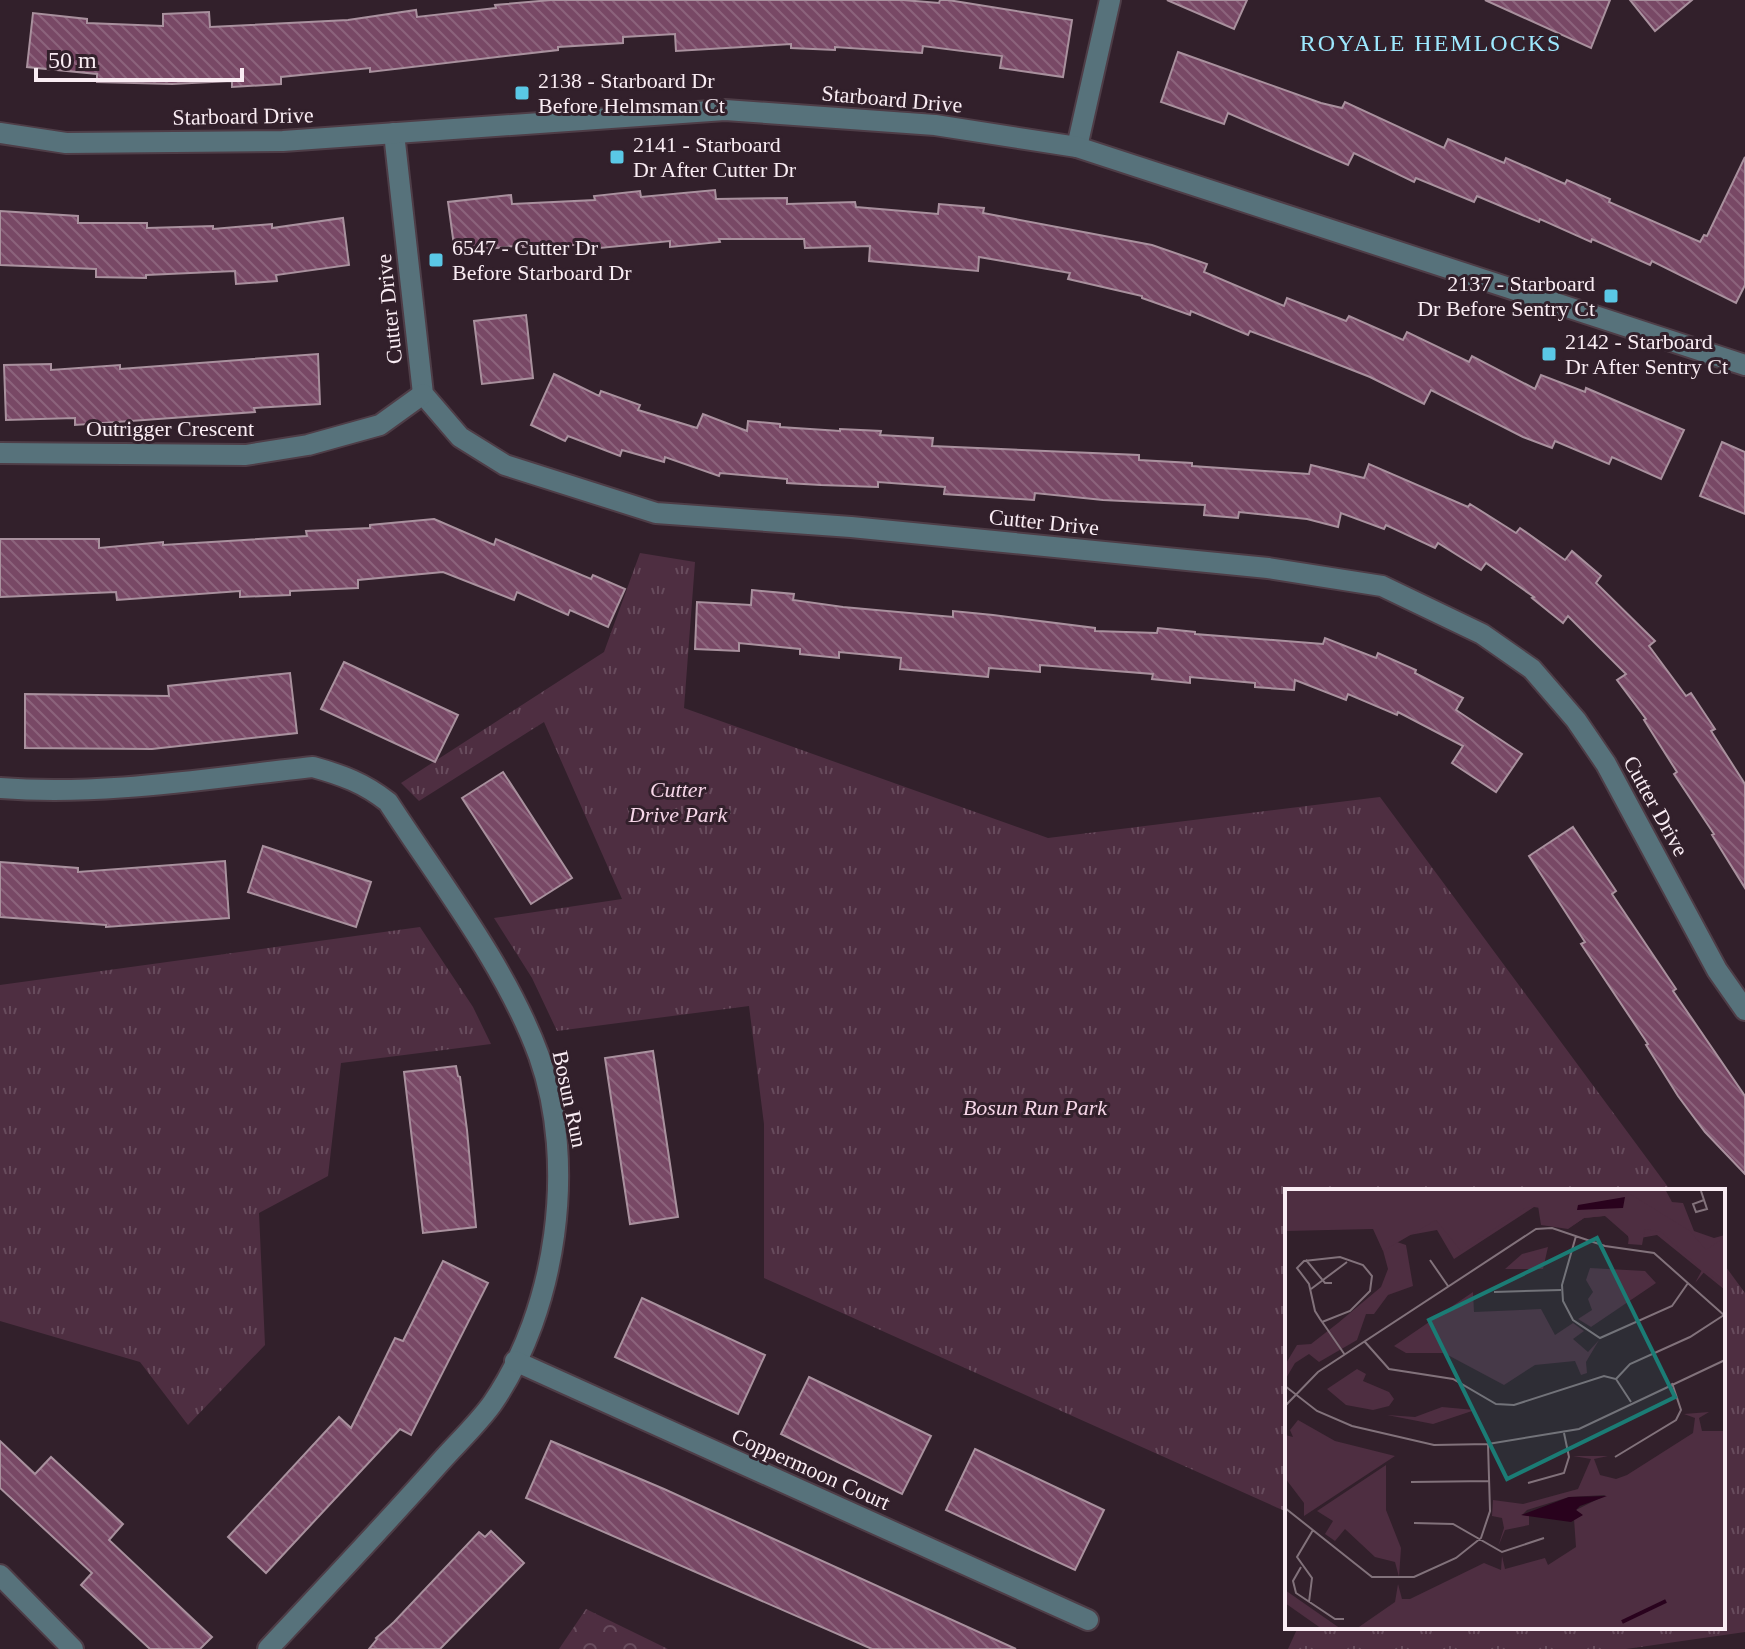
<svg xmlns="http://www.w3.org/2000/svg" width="1745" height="1649" viewBox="0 0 1745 1649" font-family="'Times New Roman',serif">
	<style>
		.forest { fill: url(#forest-crowns) }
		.park { fill: url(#park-tufts) }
		.building { fill: url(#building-back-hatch); stroke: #a9919e; stroke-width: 2 }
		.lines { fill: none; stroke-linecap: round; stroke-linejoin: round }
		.minor-casing { stroke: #4e3d47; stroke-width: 24 }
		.tertiary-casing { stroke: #4e3d47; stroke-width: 24 }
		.minor { stroke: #57727b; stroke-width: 20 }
		.tertiary { stroke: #57727b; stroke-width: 20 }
		.poi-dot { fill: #5ac8e6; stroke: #32202b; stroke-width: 3 }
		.labels { text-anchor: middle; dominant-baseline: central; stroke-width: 6; stroke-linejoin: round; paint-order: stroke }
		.poi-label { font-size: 22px; fill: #f9ecf3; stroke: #32202b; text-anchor: start }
		.street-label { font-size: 22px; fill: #f9ecf3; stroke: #32202b }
		.park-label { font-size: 22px; font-style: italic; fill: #f6d6e8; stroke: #32202b }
		.neighbourhood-label { font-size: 24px; letter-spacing: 2px; fill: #9de8fe; stroke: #32202b }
		.inset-river { fill: none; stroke: #29021d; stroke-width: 4 }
		.inset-road { fill: none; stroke: #82727b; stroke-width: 2 }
		.view { fill: #1b7c75; fill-opacity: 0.15; stroke: #1b7c75; stroke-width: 4 }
		.inset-edge { fill: none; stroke: #f9ecf3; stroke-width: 4 }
	</style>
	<defs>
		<pattern id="forest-crowns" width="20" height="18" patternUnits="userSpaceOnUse" patternTransform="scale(2)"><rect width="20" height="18" fill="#4e2e41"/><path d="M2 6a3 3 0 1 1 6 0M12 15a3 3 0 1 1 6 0" fill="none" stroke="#684c5d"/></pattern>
		<pattern id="park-tufts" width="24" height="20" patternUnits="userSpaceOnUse" patternTransform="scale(2)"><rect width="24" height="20" fill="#4e2e41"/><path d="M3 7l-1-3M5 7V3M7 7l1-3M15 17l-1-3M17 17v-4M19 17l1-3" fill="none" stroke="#684c5d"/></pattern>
		<pattern id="building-back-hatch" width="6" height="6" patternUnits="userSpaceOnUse" patternTransform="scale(2)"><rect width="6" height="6" fill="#784865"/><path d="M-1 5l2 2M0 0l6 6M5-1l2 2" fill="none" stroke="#8c637c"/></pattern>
	</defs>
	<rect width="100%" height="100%" fill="#32202b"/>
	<polygon class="forest" points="586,1609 668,1649 559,1649"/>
	<g class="park">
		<polygon points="640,553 695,562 684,708 1048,838 1380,797 1671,1191 1287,1191 1287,1512 764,1278 764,1124 749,1006 557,1031 532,978 494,918 622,899 544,722 419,801 401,783 604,652"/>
		<polygon points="420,927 473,1007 491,1044 341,1063 328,1176 259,1213 265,1345 188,1425 140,1362 0,1321 0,985"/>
		<polygon points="1723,1263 1745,1293 1745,1632 1626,1649 1288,1649 1298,1627 1723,1627"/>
	</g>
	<g class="building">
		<polygon points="551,0 903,0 939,3 940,0 948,0 1072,20 1063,77 1000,68 1002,56 923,46 922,53 835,47 835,50 791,48 791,44 676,51 675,34 623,37 623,43 558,47 558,50 370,72 370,68 281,77 281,84 232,87 232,81 172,84 97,82 97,74 27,67 33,13 87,19 87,23 163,26 163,14 209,12 210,27 348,20 416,10 417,17 496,8 495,5"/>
		<polygon points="1167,0 1247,0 1234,29"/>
		<polygon points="1485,0 1610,0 1591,48"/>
		<polygon points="1630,0 1692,0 1655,31"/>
		<polygon points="1178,52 1321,103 1342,108 1345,102 1444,148 1448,139 1504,163 1506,158 1565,184 1567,180 1610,199 1609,202 1700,242 1704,235 1707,236 1745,157 1745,285 1736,303 1652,261 1650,265 1592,239 1591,242 1540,219 1539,222 1477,196 1474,202 1416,178 1414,182 1354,153 1348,165 1228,113 1224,124 1161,102"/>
		<polygon points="715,190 716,199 787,198 787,204 855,202 856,207 938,214 939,204 984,208 983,213 1152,245 1207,264 1204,272 1284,306 1287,298 1346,321 1349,316 1403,340 1407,332 1469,362 1472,356 1535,389 1541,375 1585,392 1586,388 1684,430 1661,479 1612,457 1609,464 1555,441 1552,448 1523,437 1431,390 1424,404 1370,377 1314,355 1250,331 1248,335 1191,311 1190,315 1142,298 1142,296 1068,279 1070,273 979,257 978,271 869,261 870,246 805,248 804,239 719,239 720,242 670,247 670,241 600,248 600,244 523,247 523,245 455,253 448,202 511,195 512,204 595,200 594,196 640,191 641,197"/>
		<polygon points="0,211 78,216 78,223 147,223 147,228 213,226 213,229 272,224 272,228 343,218 349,265 276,275 277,281 236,284 235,271 146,275 146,278 96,277 96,269 0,265"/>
		<polygon points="526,315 533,378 482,384 474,321"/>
		<polygon points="318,354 320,404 254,408 255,412 75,425 75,418 6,420 4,365 51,364 51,370 120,365 120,369"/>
		<polygon points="554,374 599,396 601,391 640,405 638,410 697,428 703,414 747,431 748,421 780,424 780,427 840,431 840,429 881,431 880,435 933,438 932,446 1139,455 1139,460 1192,463 1192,466 1309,474 1311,465 1364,478 1369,464 1468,507 1470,504 1516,533 1520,528 1565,560 1572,551 1601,576 1596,583 1655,641 1649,646 1686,696 1691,693 1715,729 1711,731 1745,784 1745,888 1712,835 1714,834 1674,774 1677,772 1644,720 1646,719 1617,680 1626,674 1568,616 1563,623 1532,598 1534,597 1486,563 1481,570 1438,543 1435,548 1386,525 1384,529 1341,513 1338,527 1307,519 1239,512 1238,518 1204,515 1205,505 1103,500 1035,493 1034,500 944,494 945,487 878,482 878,487 821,485 787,483 787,479 720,473 719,476 665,457 664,462 622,450 620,456 568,436 565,441 531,425"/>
		<polygon points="1722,442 1745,452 1745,514 1700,496"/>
		<polygon points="434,519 494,545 496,539 591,579 593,575 625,589 608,627 570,610 568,615 517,592 514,600 443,572 358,580 358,588 290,591 290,595 240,597 240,591 117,600 116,592 0,597 0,539 99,539 99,548 163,542 163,545 307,536 306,531 370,528 370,525"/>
		<polygon points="752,590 794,594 793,600 843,607 953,617 953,611 993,615 1095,628 1095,631 1157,633 1158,628 1195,632 1195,634 1323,644 1325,638 1376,658 1378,653 1416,670 1415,673 1463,698 1456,710 1522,754 1496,792 1452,763 1463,746 1398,712 1397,715 1348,694 1346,700 1295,680 1294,690 1255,687 1255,683 1190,677 1190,683 1152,679 1153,674 1040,665 1040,672 989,668 988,677 900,669 901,658 839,652 839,658 800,654 800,649 739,643 739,651 695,649 697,602 751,605"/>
		<polygon points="344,662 458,715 435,762 321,709"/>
		<polygon points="290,673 297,733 152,749 25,748 25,694 169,696 168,686"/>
		<polygon points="503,772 572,878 531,904 462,798"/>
		<polygon points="1573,827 1616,891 1612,894 1676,989 1673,991 1745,1096 1745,1174 1705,1132 1678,1096 1646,1045 1648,1044 1581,944 1585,942 1529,856"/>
		<polygon points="263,846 371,882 356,927 248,892"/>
		<polygon points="225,861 229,918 106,927 106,925 0,917 0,862 78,868 78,872"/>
		<polygon points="653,1051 678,1217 630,1224 605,1058"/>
		<polygon points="456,1066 458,1076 460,1077 467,1130 476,1227 423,1233 404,1072"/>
		<polygon points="443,1261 488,1283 411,1435 400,1429 266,1573 228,1537 339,1417 351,1428 395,1338 403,1341"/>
		<polygon points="642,1298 765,1355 738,1414 615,1357"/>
		<polygon points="809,1377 931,1436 902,1494 781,1434"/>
		<polygon points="0,1441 35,1474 51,1457 123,1524 109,1540 212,1637 200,1649 150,1649 81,1585 92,1573 0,1488"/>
		<polygon points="551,1441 664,1489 1016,1649 872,1649 526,1498"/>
		<polygon points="975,1449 1104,1510 1075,1570 946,1510"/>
		<polygon points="491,1531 524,1563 440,1649 369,1649 377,1639 376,1638 394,1622 479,1532 485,1537"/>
	</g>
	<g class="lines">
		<g class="minor-casing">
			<g id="minor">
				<polyline points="394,133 423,394 460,437 505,465 656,513 851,527 1268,568 1382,586 1482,634 1532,669 1576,720 1606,764 1717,970 1745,1010"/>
				<polyline points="1077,147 1110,0"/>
				<polyline points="0,453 246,455 308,445 380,425 423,394"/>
				<path d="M0 788C105 796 209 778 313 767 342 775 364 783 388 802 440 882 506 966 539 1056 577 1163 557 1310 492 1404 476 1426 454 1446 436 1467 381 1529 324 1589 268 1649"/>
				<polyline points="515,1361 1088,1620"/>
				<polyline points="0,1575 73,1649"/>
			</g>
		</g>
		<g class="tertiary-casing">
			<polyline id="tertiary" points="0,133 66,143 283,141 725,110 935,125 1077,147 1745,365"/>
		</g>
		<use href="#minor" class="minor"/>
		<use href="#tertiary" class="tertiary"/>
	</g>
	<g class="poi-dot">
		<rect x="514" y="85" width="16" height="16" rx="4"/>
		<rect x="609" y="149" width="16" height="16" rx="4"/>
		<rect x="428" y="252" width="16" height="16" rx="4"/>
		<rect x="1603" y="288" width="16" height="16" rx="4"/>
		<rect x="1541" y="346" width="16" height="16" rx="4"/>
	</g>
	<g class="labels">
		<g class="poi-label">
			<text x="538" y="80">2138 - Starboard Dr<tspan x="538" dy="25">Before Helmsman Ct</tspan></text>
			<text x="633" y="144">2141 - Starboard<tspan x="633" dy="25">Dr After Cutter Dr</tspan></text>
			<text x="452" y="247">6547 - Cutter Dr<tspan x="452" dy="25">Before Starboard Dr</tspan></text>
			<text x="1595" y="283" text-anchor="end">2137 - Starboard<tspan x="1595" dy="25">Dr Before Sentry Ct</tspan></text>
			<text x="1565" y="341">2142 - Starboard<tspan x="1565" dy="25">Dr After Sentry Ct</tspan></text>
		</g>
		<g class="street-label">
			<text transform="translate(892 99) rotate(5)">Starboard Drive</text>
			<text transform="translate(243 116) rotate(-1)">Starboard Drive</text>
			<text transform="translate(389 309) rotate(-96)">Cutter Drive</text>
			<text x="170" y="428">Outrigger Crescent</text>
			<text transform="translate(1044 522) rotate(6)">Cutter Drive</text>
			<text transform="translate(1656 806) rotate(61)">Cutter Drive</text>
			<text transform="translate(570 1099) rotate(78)">Bosun Run</text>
			<text transform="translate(811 1469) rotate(24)">Coppermoon Court</text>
		</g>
		<g class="park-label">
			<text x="678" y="789">Cutter<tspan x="678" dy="25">Drive Park</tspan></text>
			<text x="1035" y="1107">Bosun Run Park</text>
		</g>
		<g class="neighbourhood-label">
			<text x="1431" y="43">ROYALE HEMLOCKS</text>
		</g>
	</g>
	<g transform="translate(1285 1189)">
		<rect width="440" height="440" fill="#32202b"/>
		<path d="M160 0H380L387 13 398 14 409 42 429 49 440 46V101L372 46 344 51 337 25 299 29 284 39 273 22 249 18 169 70 152 41 103 50 121 56 128 97 103 106 89 125H81L72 151 34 173 24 165 10 174 0 191V176L12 156 26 155 53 134 96 98 103 80 92 39 0 35ZM263 58 258 80H220L237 65ZM72 180 81 185 78 192 104 203 109 210 104 217 88 221 61 216 42 200ZM157 218 190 221 148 235 102 226 130 228ZM13 231 50 252 110 267 19 327V314L0 289V246L8 248 5 241Z" fill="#4e2e41"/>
		<path d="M0 0H337L405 42 421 61 440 48V98L420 82 410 94 417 81 376 43 360 40 357 56 343 55 344 48 320 27 299 29 283 40 256 36 253 17 240 19 176 62 151 31 98 62 88 40 0 42ZM305 79 360 82 371 94 306 138 293 130 307 121 303 110 308 103 301 91ZM188 103 189 123 256 120 270 146 288 134 299 142 288 150 303 163 314 151 301 173 302 184 296 186 290 172 250 176 219 196 159 164H121L109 157ZM424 223 414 229 417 242H440V440H71L110 413 113 395 117 410H125L199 374 216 381 217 367 220 380 260 369 263 376 291 358 289 330 297 326 291 321 321 306 284 308 242 321 237 326 244 327V336L220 341 213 358 219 339 217 329 207 327 208 311 238 315 293 300 306 270 288 267H323L309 270 315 286 331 290 342 286 408 244 410 229 399 225ZM101 276V321L116 359 114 388 110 373 90 368 60 340 50 352 40 345 48 332 32 322ZM0 401 56 440H37L0 414Z" fill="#4e2e41"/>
		<path d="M0 0H30V16H0Z" fill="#4e2e41"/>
		<path d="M340 8 338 19 292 21 293 16ZM322 307 295 317 291 321 298 326 286 333 236 326 284 308Z" fill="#29021d"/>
		<path class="inset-river" d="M337 433 381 412"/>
		<path class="inset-road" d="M416 2 422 20 411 23 408 15 419 11M291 47 277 96 278 112 288 131 315 149 387 117 403 94M21 71 40 94H47M145 71 163 97M26 100 62 73M209 103 276 101M37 133 65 122 85 102 87 87 78 76 55 68 19 72 12 79 24 95 30 122 35 130 40 137 60 166M80 153 104 180 168 190 211 215 229 216 319 187 331 190 346 213M331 190 345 175 405 148 439 126M0 197 32 222 67 237 149 256 203 255 294 240 440 171M0 217 33 183 251 40 267 39 320 57 369 64 440 127M330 268 391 231 396 221 387 194M126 293 205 292M243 294 279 284 284 268 279 244M0 319 87 388H129L171 369 196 349 205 322 203 255M129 334 168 335 217 363 259 349M16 378 8 392 11 404 50 430H59M24 413 27 389 12 368 28 341"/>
		<path class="view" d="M312 49 390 208 222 290 144 131Z"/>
		<rect width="440" height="440" class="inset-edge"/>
	</g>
	<path d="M36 68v12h206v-12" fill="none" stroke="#f9ecf3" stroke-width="4"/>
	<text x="48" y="68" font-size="24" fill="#f9ecf3" stroke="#32202b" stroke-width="6" paint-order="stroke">50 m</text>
</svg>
